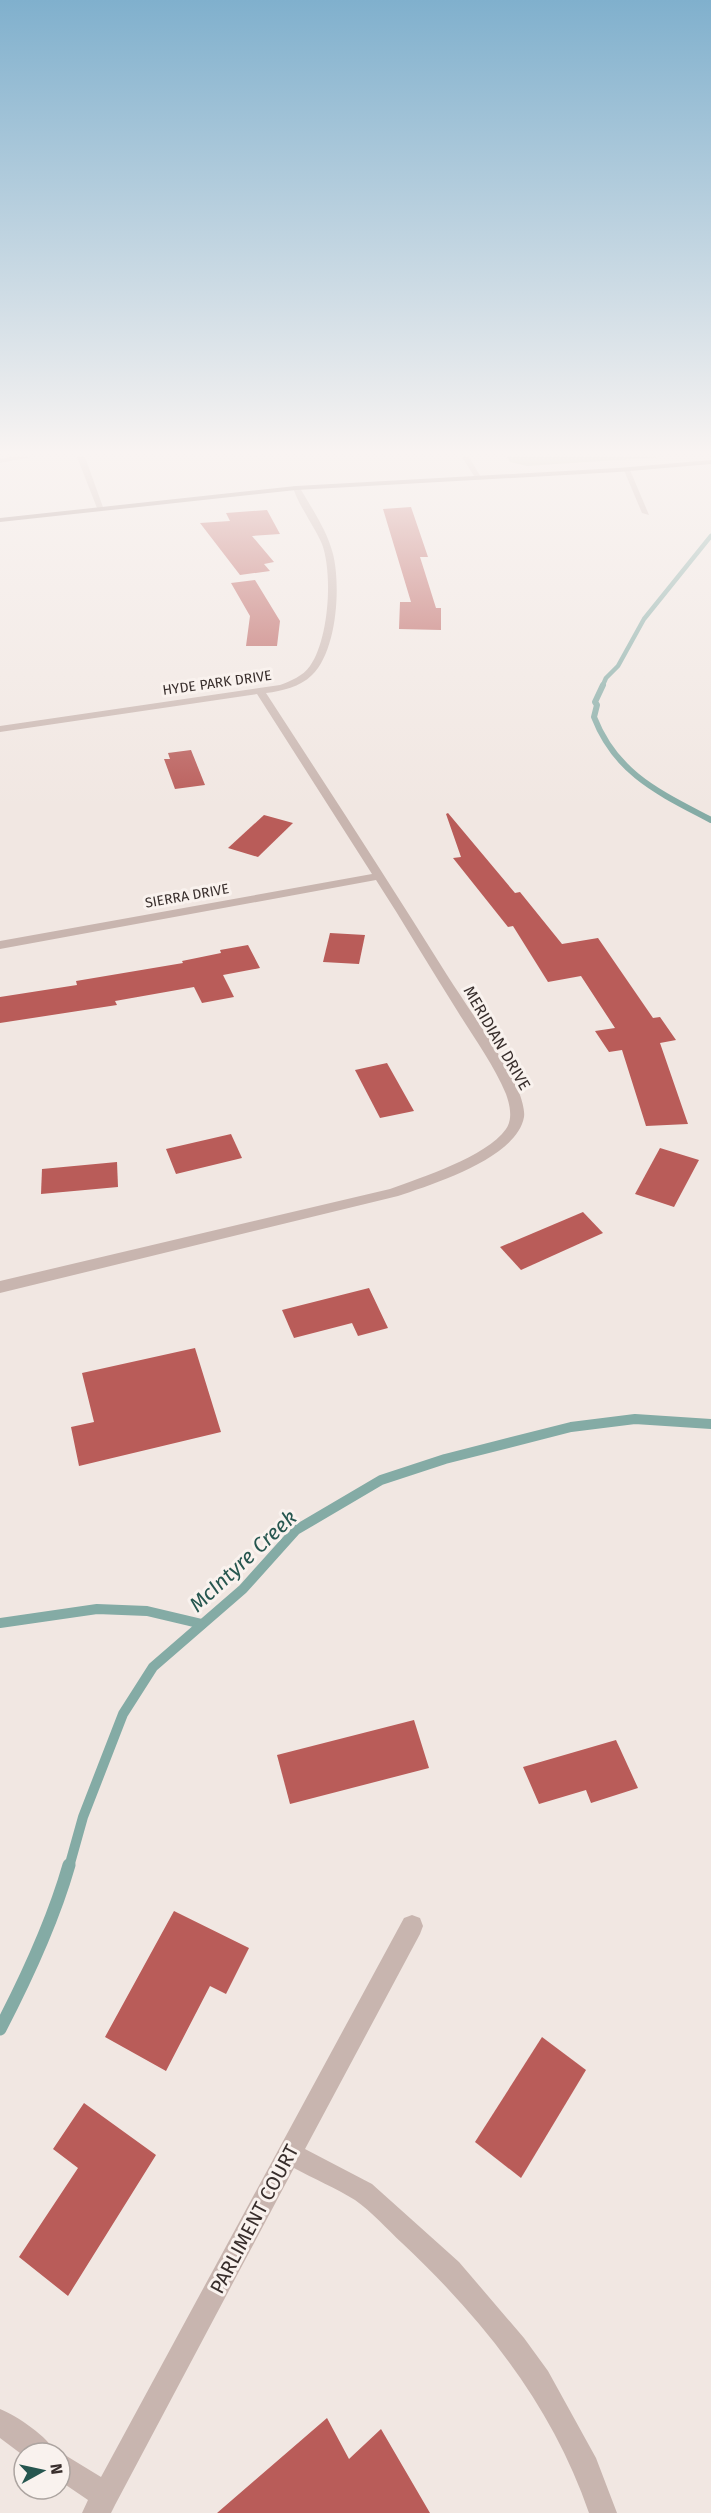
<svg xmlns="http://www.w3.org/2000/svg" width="711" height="2513" viewBox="0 0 711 2513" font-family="'Fira Sans',sans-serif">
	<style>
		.green { fill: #bcbfa3 }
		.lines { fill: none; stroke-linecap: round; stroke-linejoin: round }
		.stream-far3 { stroke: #84aba5; stroke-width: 4.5 }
		.stream-far2 { stroke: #84aba5; stroke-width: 6 }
		.stream-far1 { stroke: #84aba5; stroke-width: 10 }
		.stream { stroke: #84aba5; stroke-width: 13 }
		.building { fill: #b95c59 }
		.lane { fill: #c8b5af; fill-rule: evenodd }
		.street { fill: #c8b5af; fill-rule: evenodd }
		.secondary { fill: #9c8580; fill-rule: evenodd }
		.labels { text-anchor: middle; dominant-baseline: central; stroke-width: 6; stroke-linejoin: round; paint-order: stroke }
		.far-street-label { font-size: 14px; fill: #382e2c; stroke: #f9f2ee }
		.street-label { font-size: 16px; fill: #382e2c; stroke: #f9f2ee }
		.near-street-label { font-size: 20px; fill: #382e2c; stroke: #f9f2ee }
		.near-water-label { font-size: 21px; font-style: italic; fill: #26564f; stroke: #f9f2ee }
	</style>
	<rect width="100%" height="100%" fill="#f1e7e2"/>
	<polygon class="green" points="507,457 662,457 527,466 510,462"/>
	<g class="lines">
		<polyline class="stream-far3" points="602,687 606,678 618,666 644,619 711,536"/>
		<path class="stream-far2" d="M603 685 595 702 597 705 594 717C616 774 660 793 711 820"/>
		<g class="stream-far1">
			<polyline points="0,1623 97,1609 147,1611 202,1624"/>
			<polyline points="69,1867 83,1817 123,1714 153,1667 243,1589 296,1530 381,1480 445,1459 571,1427 635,1419 711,1424"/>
		</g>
		<path class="stream" d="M0 2029C27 1977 53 1921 69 1865"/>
	</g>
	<g class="building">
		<polygon points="411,507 428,557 420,557 436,608 441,608 441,630 399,629 400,602 411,602 383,509"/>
		<polygon points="267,510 280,534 252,536 274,562 264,564 270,571 240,575 200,523 230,521 226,513"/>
		<polygon points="255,580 280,621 277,646 246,646 250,616 231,583"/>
		<polygon points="191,750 205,785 175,789 164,759 170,759 168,753"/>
		<polygon points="448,813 515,893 520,892 562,944 598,938 653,1018 660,1017 676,1040 660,1043 688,1124 646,1126 622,1050 609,1052 595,1031 615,1028 581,976 548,982 513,926 508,927 453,858 461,857 446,814"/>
		<polygon points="264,815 293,823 258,857 228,848"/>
		<polygon points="330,933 365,935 359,964 323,962"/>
		<polygon points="248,945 260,968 223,975 234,997 202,1003 194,987 115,1001 117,1005 0,1023 0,997 77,985 76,981 183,963 182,961 221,953 220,950"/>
		<polygon points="387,1063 414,1111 380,1118 355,1070"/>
		<polygon points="231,1134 242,1158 176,1174 166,1149"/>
		<polygon points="660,1148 699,1160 674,1207 635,1194"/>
		<polygon points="117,1162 118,1187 41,1194 42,1169"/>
		<polygon points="583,1212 603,1233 521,1270 500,1247"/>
		<polygon points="369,1288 388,1328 358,1336 352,1323 294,1338 282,1310"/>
		<polygon points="195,1348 221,1432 79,1466 71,1427 94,1422 82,1373"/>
		<polygon points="414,1720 429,1768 290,1804 277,1755"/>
		<polygon points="616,1740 638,1788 591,1803 586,1790 539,1804 523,1767"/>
		<polygon points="174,1911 249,1948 226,1994 210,1986 166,2071 105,2037"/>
		<polygon points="542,2037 586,2070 521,2178 475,2142"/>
		<polygon points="84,2103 156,2155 68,2296 19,2257 78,2168 53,2149"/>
		<polygon points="327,2418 349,2459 381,2429 430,2513 217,2513"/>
	</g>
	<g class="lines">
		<g class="lane">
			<polygon points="10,457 32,457 0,463 0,459"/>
			<polygon points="77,457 85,457 104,510 97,508"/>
			<polygon points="462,457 469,457 482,479 476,479"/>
			<polygon points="623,468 630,470 649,515 642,513"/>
		</g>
		<g class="street">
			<path d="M293 486 300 488C312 509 327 530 333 554 341 586 337 651 312 675 300 687 282 691 266 693 327 787 388 880 447 975 469 1010 505 1058 520 1095 522 1101 525 1111 524 1117 517 1158 433 1184 398 1196L0 1293V1281L390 1189C422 1177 486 1157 506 1129 513 1119 510 1105 506 1094 494 1065 474 1038 458 1012 430 968 404 923 376 880L0 949V941L372 874 257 694 0 732V726L280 685C291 681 303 676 310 666 329 639 333 574 322 544 316 529 294 498 293 486Z"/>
			<path d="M412 1915 420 1918 423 1926 420 1934 305 2149 372 2184 459 2262 524 2338 548 2371 596 2458 617 2513H589C553 2407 483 2319 402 2243 387 2229 372 2212 355 2200 336 2188 314 2179 294 2168L115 2505 111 2513H82L88 2500 60 2481V2453H57L60 2452 101 2477 404 1918Z"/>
			<path d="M0 2409C17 2416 49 2437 55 2453H24V2456L0 2438Z"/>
		</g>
		<polygon class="secondary" points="711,460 711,464 618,472 296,490 0,522 0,518 296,486 618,468"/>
	</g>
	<linearGradient id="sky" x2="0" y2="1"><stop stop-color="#80b0cd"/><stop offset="0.56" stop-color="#f9f4f2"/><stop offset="1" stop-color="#f9f4f2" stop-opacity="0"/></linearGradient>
	<rect width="711" height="809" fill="url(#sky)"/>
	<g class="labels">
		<g class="far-street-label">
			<text transform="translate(217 683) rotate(-8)">HYDE PARK DRIVE</text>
			<text transform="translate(187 896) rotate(-10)">SIERRA DRIVE</text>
		</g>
		<g class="street-label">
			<text transform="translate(497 1038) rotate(60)">MERIDIAN DRIVE</text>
		</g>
		<g class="near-street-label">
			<text transform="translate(254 2219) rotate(-62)">PARLIMENT COURT</text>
		</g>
		<g class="near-water-label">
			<text transform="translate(243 1561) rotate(-43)">McIntyre Creek</text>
		</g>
	</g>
	<g transform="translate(42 2471) rotate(82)"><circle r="28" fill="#f9f2ee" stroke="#aca4a0" stroke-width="1.5"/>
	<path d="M0-4.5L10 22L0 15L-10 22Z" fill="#26564f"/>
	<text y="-9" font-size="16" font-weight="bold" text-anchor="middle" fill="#382e2c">N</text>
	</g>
</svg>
